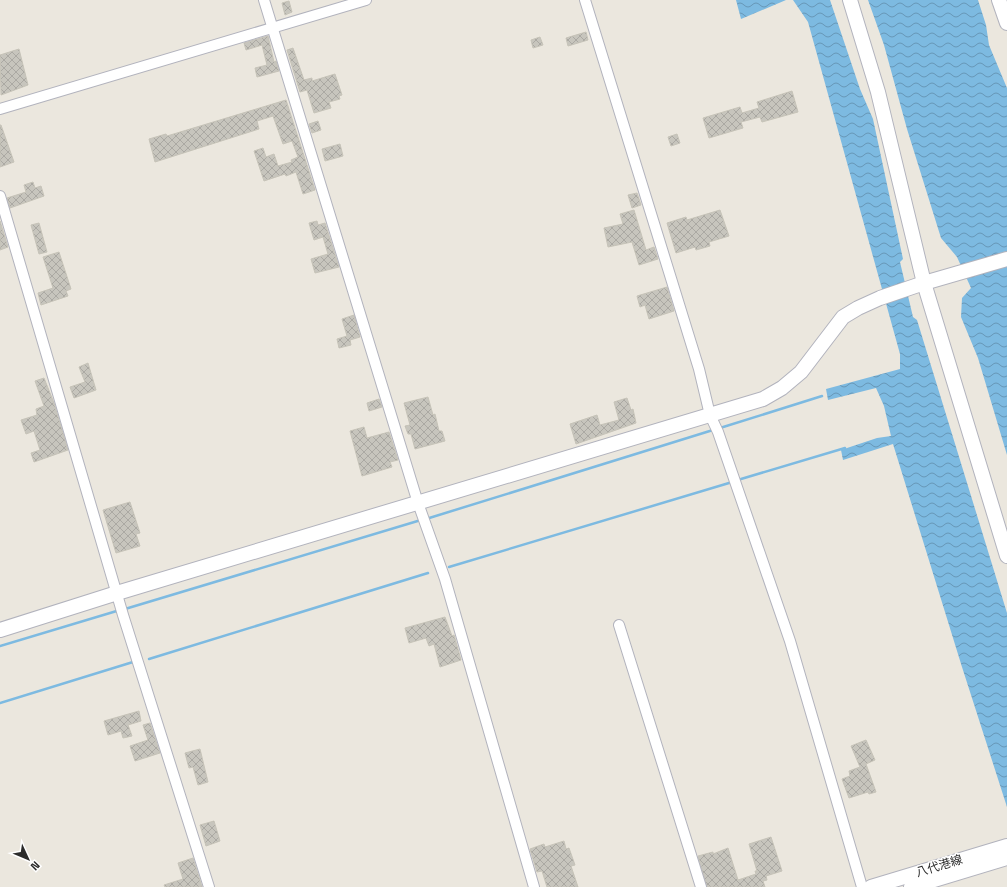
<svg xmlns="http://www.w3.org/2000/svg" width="1007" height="887" viewBox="0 0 1007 887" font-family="'Space Grotesk','Noto Sans JP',sans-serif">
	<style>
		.water { fill: url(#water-waves) }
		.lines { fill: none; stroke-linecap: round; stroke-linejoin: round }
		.stream { stroke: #7dbae1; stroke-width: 2.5 }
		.building { fill: url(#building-cross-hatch); stroke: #c6c3b8 }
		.street-casing { stroke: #b2b3bd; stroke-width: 12 }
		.secondary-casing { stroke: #b2b3bd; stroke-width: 16 }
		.street { stroke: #fff; stroke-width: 10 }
		.secondary { stroke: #fff; stroke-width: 14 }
		.labels { text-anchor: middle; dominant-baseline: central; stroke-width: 3; stroke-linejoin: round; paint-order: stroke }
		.street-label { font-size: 12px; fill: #2b2b2b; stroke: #fff }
	</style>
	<defs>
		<pattern id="water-waves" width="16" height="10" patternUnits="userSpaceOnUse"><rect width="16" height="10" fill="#7dbae1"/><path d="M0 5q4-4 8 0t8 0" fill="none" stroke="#6797b7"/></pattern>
		<pattern id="building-cross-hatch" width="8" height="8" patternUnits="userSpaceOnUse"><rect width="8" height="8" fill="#c7c5bd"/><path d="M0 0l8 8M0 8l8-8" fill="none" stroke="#aba9a3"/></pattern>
	</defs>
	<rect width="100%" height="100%" fill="#ebe7de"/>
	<g class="water">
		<polygon points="736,0 786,0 741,19"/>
		<polygon points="793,0 830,0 860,89 873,119 903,259 900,262 913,317 917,320 1007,613 1007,807 962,667 893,444 843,460 841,450 877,438 891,436 884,406 876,388 828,400 826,389 900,369 900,354 808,22"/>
		<polygon points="868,0 978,0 986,25 989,45 1007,88 1007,455 978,358 961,317 962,298 971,288 957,257 941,238 907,129 884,45"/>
	</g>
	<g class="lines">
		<g class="stream">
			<polyline points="720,428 822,396"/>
			<polyline points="741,479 845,448"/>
			<polyline points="426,519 713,430"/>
			<polyline points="449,567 729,483"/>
			<polyline points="125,609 421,520"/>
			<polyline points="0,646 120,610"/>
			<polyline points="149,659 428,573"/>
			<polyline points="0,703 133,662"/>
		</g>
	</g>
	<g class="building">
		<polygon points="289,1 292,12 285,15 282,3"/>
		<polygon points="586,32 588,40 568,46 566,38"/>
		<polygon points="268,36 274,62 276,61 279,71 257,77 255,68 267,65 262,45 246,50 244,43"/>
		<polygon points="540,37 543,45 533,48 531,40"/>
		<polygon points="293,48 304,80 312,78 312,81 335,74 342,95 339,96 340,99 329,102 331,108 314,113 307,90 300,92 287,50"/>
		<polygon points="19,49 28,85 1,95 0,55"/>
		<polygon points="792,91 798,112 762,122 760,117 741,122 743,128 709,138 703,118 740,107 742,113 759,108 757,102"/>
		<polygon points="286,100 315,190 303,194 296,172 286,176 285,174 264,181 254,151 263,148 266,157 274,154 278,166 292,162 291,160 298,157 292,141 283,144 273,116 257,121 259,129 155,162 149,139 166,134 167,136"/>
		<polygon points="318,121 321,130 312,133 309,124"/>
		<polygon points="0,125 1,125 14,162 0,167"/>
		<polygon points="677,134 680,143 671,146 668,137"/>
		<polygon points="340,144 343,156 325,161 322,149"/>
		<polygon points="33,182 35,188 41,186 44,196 10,208 7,198 26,192 24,185"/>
		<polygon points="637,193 641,205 632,208 628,195"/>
		<polygon points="634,210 646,250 654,247 658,259 639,265 632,242 608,247 604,228 623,224 620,214"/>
		<polygon points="720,210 729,236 709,242 710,246 696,250 695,247 676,253 667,223 686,217 687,220"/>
		<polygon points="0,221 8,247 0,250"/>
		<polygon points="317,221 318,225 325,223 339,267 315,273 311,259 328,254 323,237 314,240 309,223"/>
		<polygon points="39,223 47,252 39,254 31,225"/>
		<polygon points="59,252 71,289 66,291 68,296 41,305 38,293 53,288 43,257"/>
		<polygon points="667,287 674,311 649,319 645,305 640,307 637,296"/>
		<polygon points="354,315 360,337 350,340 351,345 339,348 337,339 347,336 342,319"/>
		<polygon points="88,363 96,390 74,398 70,387 85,382 79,367"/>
		<polygon points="44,378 54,403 68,450 34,462 31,453 40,450 34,431 26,434 21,420 37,415 36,409 44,406 35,381"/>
		<polygon points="428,397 433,415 435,414 439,431 442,431 445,441 415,449 411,434 408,434 405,426 410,425 404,403"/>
		<polygon points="627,398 631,410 633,409 636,423 576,444 570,424 597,415 600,425 619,420 614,402"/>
		<polygon points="379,399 382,407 369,411 367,403"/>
		<polygon points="364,427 367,438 389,432 398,460 390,462 392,467 362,476 350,431"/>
		<polygon points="130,502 140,533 136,534 140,546 116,553 103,510"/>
		<polygon points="445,617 452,636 454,635 461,660 440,667 434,644 429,646 426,638 409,643 405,628"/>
		<polygon points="139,711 141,721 128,725 132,736 123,738 121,731 108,735 104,721"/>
		<polygon points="150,723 160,753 135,761 130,746 148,740 143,725"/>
		<polygon points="866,740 875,760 866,764 876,792 869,794 868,792 849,798 842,779 850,776 849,771 860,767 851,746"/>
		<polygon points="200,749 208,782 198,785 193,767 189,768 185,753"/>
		<polygon points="214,821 220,841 206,846 200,825"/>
		<polygon points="771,837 782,871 766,876 767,880 763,881 765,887 707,887 698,856 713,852 713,854 728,848 738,880 756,874 755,871 757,871 749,844"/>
		<polygon points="564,841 566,849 569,848 575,865 571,866 578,887 547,887 542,871 537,872 530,849 544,844 545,847"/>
		<polygon points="193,858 202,887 165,887 164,885 183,879 178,863"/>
	</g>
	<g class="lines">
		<g class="street-casing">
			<g id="street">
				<polyline points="264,0 418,503 445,579 534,887"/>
				<polyline points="585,0 699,369 710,415 718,432 790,641 862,887"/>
				<polyline points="0,109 366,0"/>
				<polyline points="0,196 123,615 209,887"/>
				<polyline points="619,625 701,887"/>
			</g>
		</g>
		<g class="secondary-casing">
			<g id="secondary">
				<polyline points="850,0 878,92 924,283 1007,556"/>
				<polyline points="999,0 1007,23"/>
				<polyline points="0,630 117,593 763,399 782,388 801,372 843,317 858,308 880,298 924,283 1007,259"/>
				<polyline points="871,887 1007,846"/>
				<polyline points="911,887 1007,858"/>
			</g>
		</g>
		<use href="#street" class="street"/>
		<use href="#secondary" class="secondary"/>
	</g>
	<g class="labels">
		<g class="street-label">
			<text transform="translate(939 866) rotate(-17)">八代港線</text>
		</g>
	</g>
	<g transform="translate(28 859) rotate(134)" stroke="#ffffff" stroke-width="3" paint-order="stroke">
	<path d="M0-3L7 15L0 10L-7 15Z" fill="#2b2b2b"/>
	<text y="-6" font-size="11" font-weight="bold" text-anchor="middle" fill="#2b2b2b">N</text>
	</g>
</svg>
